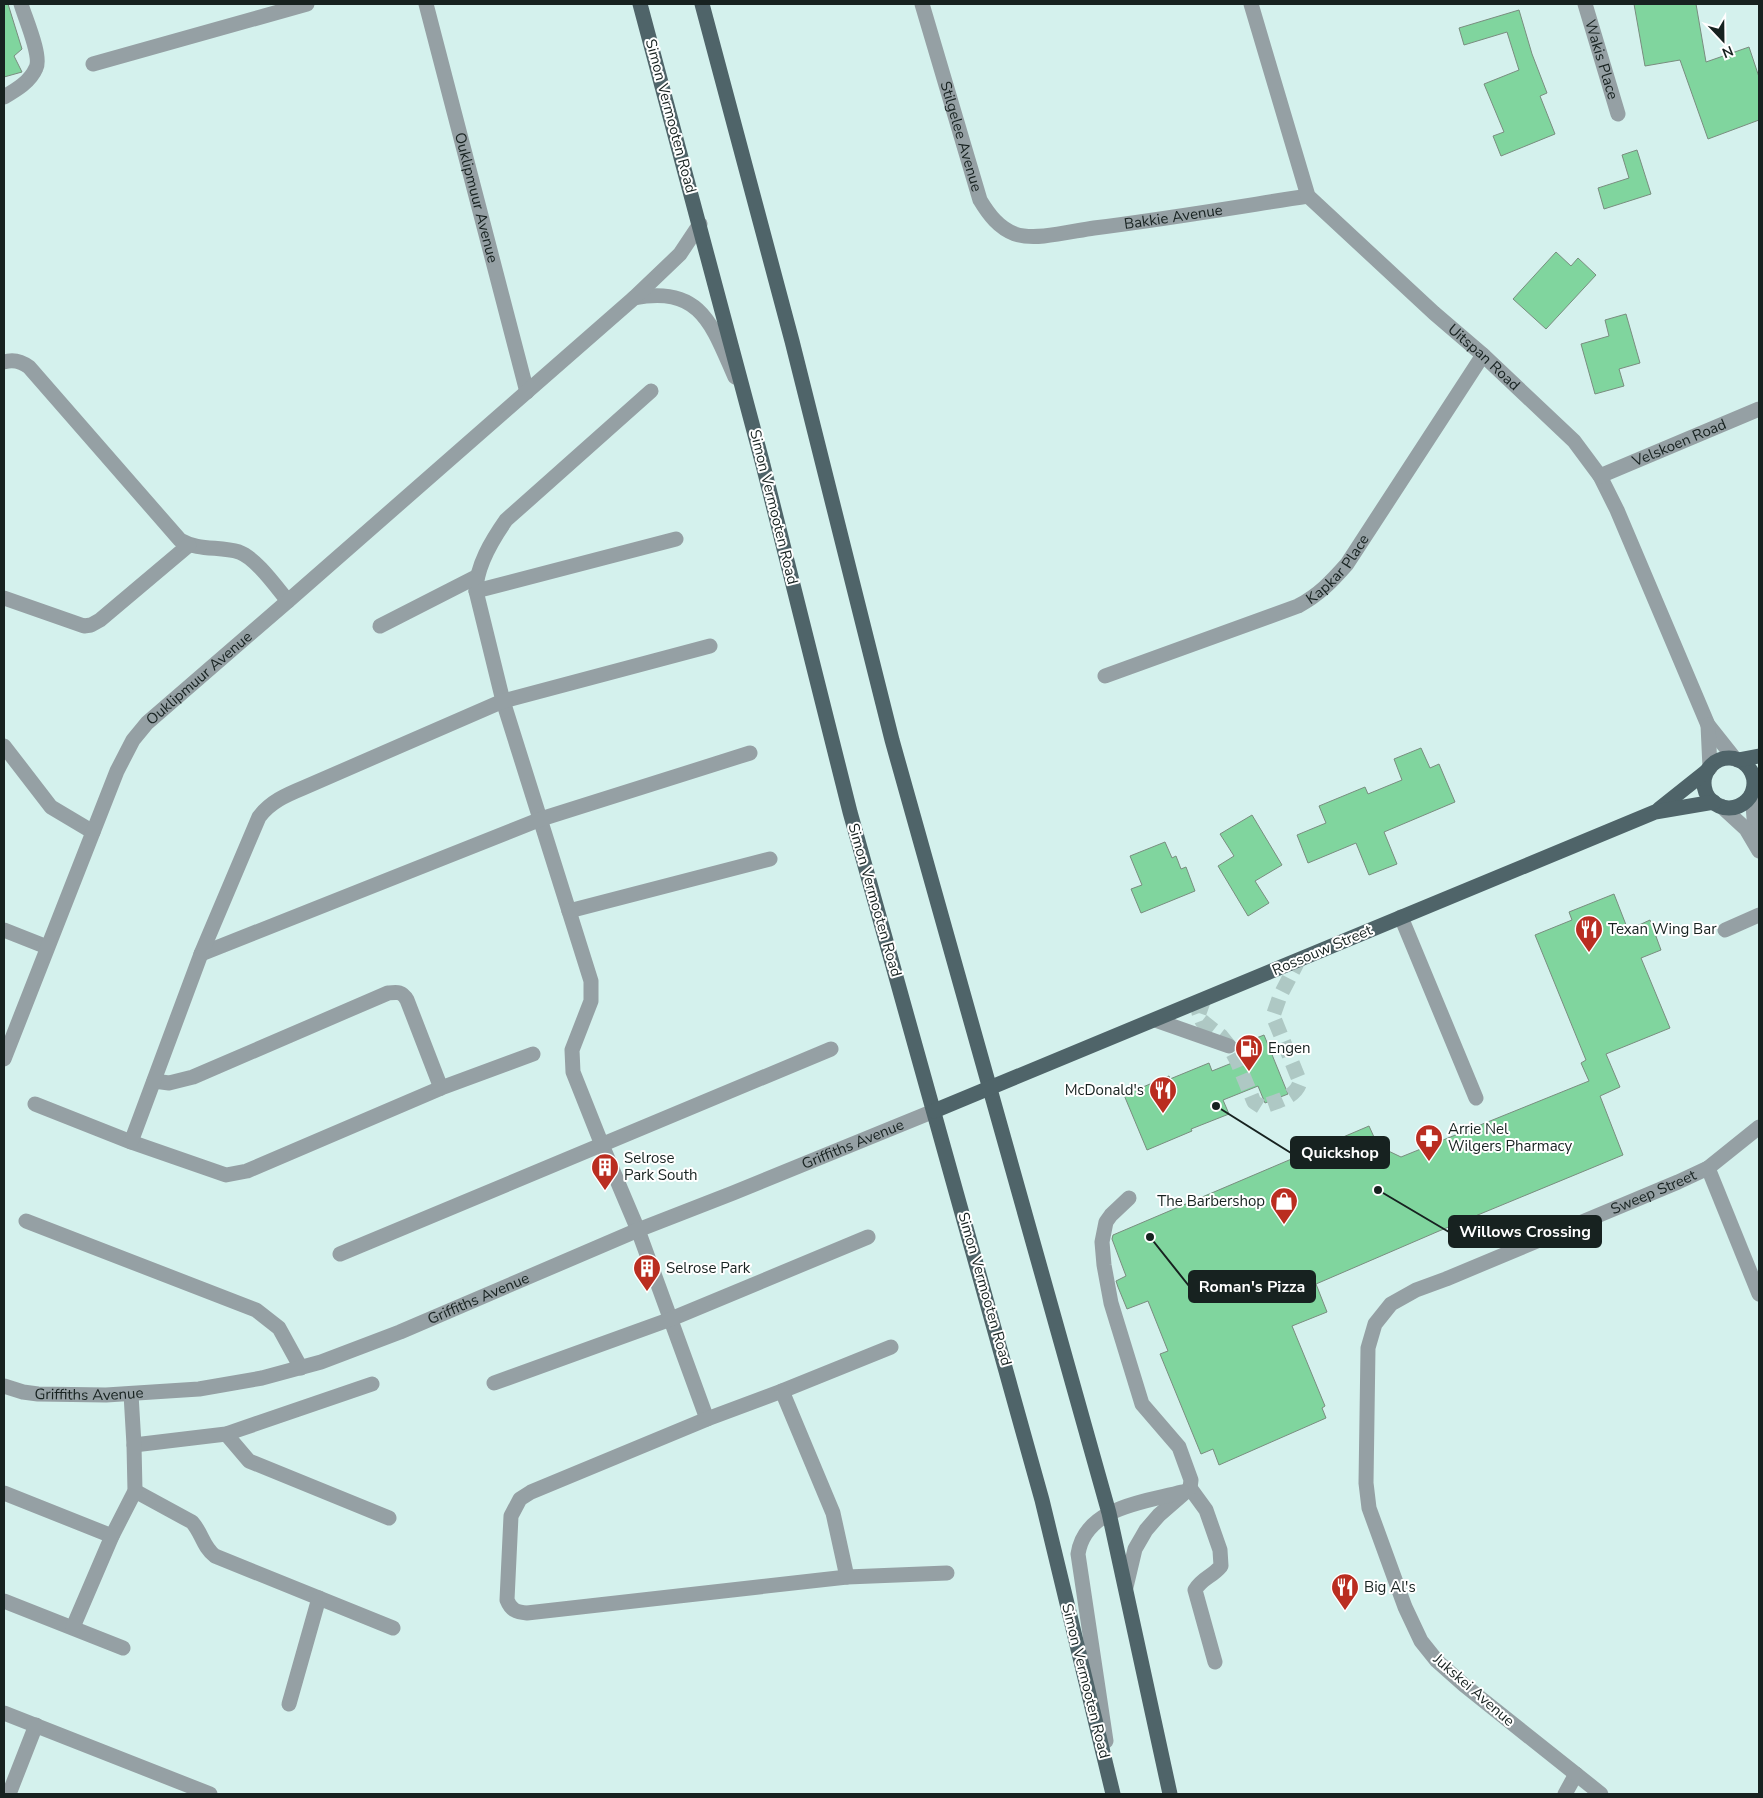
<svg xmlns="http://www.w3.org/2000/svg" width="1763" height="1798" viewBox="0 0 1763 1798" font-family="'Nunito Sans',sans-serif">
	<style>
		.building { fill: #80d59e; stroke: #798d7f }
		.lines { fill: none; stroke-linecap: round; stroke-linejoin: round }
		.minor-tunnel { stroke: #aec8c4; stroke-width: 15; stroke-dasharray: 15 8; stroke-linecap: butt }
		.minor { stroke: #95a0a4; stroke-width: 15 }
		.major { stroke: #4f6469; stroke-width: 15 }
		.labels { text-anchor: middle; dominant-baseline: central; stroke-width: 4; stroke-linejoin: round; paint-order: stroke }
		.street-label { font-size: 15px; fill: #172220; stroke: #fff }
		.poi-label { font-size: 15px; fill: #172220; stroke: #fff; text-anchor: start }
		.leader { fill: none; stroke: #172220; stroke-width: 2 }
		.callout-dot { fill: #172220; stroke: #fff; stroke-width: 2 }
		.callout { fill: #172220; stroke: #172220; stroke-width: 2 }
		.callout-label { font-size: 16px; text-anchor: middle; font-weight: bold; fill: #fff }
	</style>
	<rect width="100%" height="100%" fill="#d4f1ed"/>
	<g class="building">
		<polygon points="4,4 8,4 22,49 14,56 22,72 4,77"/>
		<polygon points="1634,4 1696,4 1706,62 1749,47 1759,77 1759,120 1708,139 1680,60 1645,66"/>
		<polygon points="1519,10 1532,54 1547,93 1540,96 1555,134 1501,156 1493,136 1504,132 1484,84 1519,70 1507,32 1464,45 1459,28"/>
		<polygon points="1637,150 1651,194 1604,209 1598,188 1629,178 1622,155"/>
		<polygon points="1556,252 1571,266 1578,258 1596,275 1546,329 1513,299"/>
		<polygon points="1626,314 1640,363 1619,369 1624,386 1595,394 1581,344 1609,336 1605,320"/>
		<polygon points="1421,748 1430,768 1439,764 1455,802 1384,832 1397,864 1369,875 1356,843 1308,863 1297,835 1326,823 1319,806 1365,787 1368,794 1402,780 1394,759"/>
		<polygon points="1252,815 1282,865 1255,881 1269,903 1248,916 1218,866 1234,856 1220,834"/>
		<polygon points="1165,842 1172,858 1176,856 1181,869 1186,867 1195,891 1141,913 1131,889 1142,885 1130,856"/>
		<polygon points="1614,894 1628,930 1650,920 1661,950 1641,958 1670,1028 1606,1054 1620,1087 1600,1096 1623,1155 1439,1231 1316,1284 1327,1312 1292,1326 1325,1406 1322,1408 1326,1418 1219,1465 1213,1449 1201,1454 1160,1354 1168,1351 1148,1301 1127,1309 1118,1287 1116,1281 1126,1276 1112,1239 1113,1235 1369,1126 1378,1146 1401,1157 1589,1081 1581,1063 1586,1060 1535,935 1572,920 1569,912"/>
		<polygon points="1264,1035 1288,1094 1265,1103 1258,1086 1223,1100 1229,1114 1191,1129 1192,1131 1147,1150 1124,1095 1169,1076 1170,1079 1209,1063 1212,1071 1247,1057 1241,1044"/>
	</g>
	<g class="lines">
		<path class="minor-tunnel" d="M1204 999 1199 1013 1202 1021 1221 1036 1229 1046 1237 1061 1254 1102 1262 1107C1276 1101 1296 1098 1300 1082L1273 1016 1280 996 1298 961"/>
		<g class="minor">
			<path id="s1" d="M426 4 527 392"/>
			<path id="s2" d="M922 4 980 200C989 215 999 228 1015 234 1036 241 1072 231 1094 228 1166 219 1237 207 1308 196"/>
			<path id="s3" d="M1251 4 1308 196 1434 313 1483 355 1574 441 1600 476 1617 510 1708 725 1735 759"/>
			<path id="s4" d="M1585 4 1618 114"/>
			<polyline points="93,64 307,4"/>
			<path d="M4 97C16 90 30 82 36 68 42 56 25 18 21 4"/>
			<path d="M634 298C701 285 712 325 735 377"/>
			<path d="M4 362C13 359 21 361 29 367L180 540C199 551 219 546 239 552 256 558 277 588 288 601"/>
			<path d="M651 391 506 520C492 540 476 566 476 591L503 701 591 981V1001L572 1050 573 1072 602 1145 638 1230 707 1419"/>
			<path id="s5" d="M1600 476 1759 409"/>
			<polyline points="476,591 676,539"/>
			<polyline points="4,598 84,626 91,625 100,620 189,545"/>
			<polyline points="380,626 476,577"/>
			<path id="s6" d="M1105 676 1298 606C1319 595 1332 581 1347 564L1483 355"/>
			<polyline points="1708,725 1710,768"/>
			<polyline points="4,746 51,807 93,832"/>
			<polyline points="1752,793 1756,843"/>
			<polyline points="1721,806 1746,829 1759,851"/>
			<polyline points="569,911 770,859"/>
			<polyline points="1401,917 1476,1098"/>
			<polyline points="4,930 47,947"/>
			<polyline points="1725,930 1759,915"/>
			<polyline points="201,954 541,819 750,753"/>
			<polyline points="1155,1020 1229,1046"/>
			<path id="s7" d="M4 1059 117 771 133 740 147 723 288 601 634 298 680 254 700 224"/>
			<path d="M154 1081 169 1083 193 1077 388 993C397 992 402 991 407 1000L441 1088"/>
			<polyline points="35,1104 131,1142 226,1175 247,1171 441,1088 533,1054"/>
			<path d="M131 1142 201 954 259 817C270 802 286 795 303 788L503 701 710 646"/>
			<polyline points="1708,1168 1759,1294"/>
			<polyline points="26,1221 256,1310 279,1328 301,1368"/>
			<polyline points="340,1254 831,1049"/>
			<path d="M891 1347 782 1391 707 1419 531 1492 520 1499 511 1516 507 1600C511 1610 516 1612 527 1613L847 1577 947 1573"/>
			<polyline points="494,1383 671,1319 868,1237"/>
			<path id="s8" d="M4 1386 23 1392 38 1394 106 1395 199 1389 262 1378 321 1362 400 1332 638 1230 733 1193 934 1111"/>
			<polyline points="782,1391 833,1513 847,1577"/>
			<polyline points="226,1434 249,1461 254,1463 389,1518"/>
			<polyline points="134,1445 226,1434 372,1384"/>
			<path d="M1190 1488 1206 1510 1220 1550 1221 1566C1212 1577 1202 1578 1195 1590L1215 1662"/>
			<path d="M135 1491 192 1522C202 1533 203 1547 215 1556L393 1628"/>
			<polyline points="4,1493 112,1536"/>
			<polyline points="1126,1587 1135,1549 1146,1530 1159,1515 1190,1488 1191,1480 1179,1447 1142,1404 1111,1303 1104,1265 1102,1242 1106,1222 1111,1215 1129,1198"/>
			<polyline points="4,1601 123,1648"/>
			<polyline points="73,1627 112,1536 135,1491 134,1445 131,1394"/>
			<polyline points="289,1704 319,1598"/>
			<polyline points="4,1713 210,1794"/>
			<path d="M1106 1741 1078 1554C1085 1507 1145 1502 1182 1492"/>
			<polyline points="9,1794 36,1725"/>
			<polyline points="1565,1794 1576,1774"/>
			<path id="s9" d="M1601 1794 1464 1685 1437 1661 1421 1641 1405 1607 1369 1508 1366 1483 1368 1348 1375 1324 1391 1304 1416 1290 1446 1279 1678 1182 1708 1168 1759 1127"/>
		</g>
		<g class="major">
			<polyline points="640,4 762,461 850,812 1042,1500 1113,1794"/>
			<polyline points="702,4 792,341 892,740 1109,1513 1170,1794"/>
			<circle cx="1729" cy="783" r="25"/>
			<polyline points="1738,760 1759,756"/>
			<polyline points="1659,809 1708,770"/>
			<polyline points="934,1111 1655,812 1714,802"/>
		</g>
	</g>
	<defs>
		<g id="restaurant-pin" transform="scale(1.4375)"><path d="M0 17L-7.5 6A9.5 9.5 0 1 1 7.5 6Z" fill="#ba2d20" stroke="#fff"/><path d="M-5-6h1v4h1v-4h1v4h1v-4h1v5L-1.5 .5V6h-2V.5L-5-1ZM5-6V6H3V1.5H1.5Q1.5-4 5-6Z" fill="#fff"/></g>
		<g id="fuel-pin" transform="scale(1.4375)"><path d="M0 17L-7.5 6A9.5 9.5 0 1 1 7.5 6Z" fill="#ba2d20" stroke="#fff"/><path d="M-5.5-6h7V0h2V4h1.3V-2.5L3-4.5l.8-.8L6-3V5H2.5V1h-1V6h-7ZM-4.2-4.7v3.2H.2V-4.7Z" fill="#fff"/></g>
		<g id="pharmacy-pin" transform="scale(1.4375)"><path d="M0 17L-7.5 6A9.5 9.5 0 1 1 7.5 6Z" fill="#ba2d20" stroke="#fff"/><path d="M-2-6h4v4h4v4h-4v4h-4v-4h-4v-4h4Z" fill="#fff"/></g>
		<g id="building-pin" transform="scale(1.4375)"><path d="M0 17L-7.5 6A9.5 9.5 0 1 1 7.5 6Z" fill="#ba2d20" stroke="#fff"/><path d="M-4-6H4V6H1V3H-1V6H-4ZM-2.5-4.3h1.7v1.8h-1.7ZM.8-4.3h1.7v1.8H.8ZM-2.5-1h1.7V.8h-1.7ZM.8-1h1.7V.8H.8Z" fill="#fff"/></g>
		<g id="shop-pin" transform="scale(1.4375)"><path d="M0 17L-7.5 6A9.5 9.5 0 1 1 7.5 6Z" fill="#ba2d20" stroke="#fff"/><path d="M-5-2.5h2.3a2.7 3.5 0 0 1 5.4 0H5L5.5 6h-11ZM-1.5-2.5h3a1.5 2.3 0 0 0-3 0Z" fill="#fff"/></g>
	</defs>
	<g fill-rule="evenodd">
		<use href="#restaurant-pin" x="1589" y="929"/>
		<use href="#fuel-pin" x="1249" y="1048"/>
		<use href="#restaurant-pin" x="1163" y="1090"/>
		<use href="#pharmacy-pin" x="1429" y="1138"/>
		<use href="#building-pin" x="605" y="1167"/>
		<use href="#shop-pin" x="1284" y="1201"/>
		<use href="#building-pin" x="647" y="1268"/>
		<use href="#restaurant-pin" x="1345" y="1587"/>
	</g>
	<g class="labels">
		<g class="street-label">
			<text stroke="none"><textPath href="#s4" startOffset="58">Wakis Place</textPath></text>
			<text transform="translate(671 116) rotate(75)">Simon Vermooten Road</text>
			<text stroke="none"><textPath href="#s2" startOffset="138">Stilgelee Avenue</textPath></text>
			<text stroke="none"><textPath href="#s1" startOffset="200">Ouklipmuur Avenue</textPath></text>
			<text stroke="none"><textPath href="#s2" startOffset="414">Bakkie Avenue</textPath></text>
			<text stroke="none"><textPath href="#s3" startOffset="439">Uitspan Road</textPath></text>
			<text stroke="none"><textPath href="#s5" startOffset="86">Velskoen Road</textPath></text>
			<text transform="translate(774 507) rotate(76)">Simon Vermooten Road</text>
			<text stroke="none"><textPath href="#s6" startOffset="260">Kapkar Place</textPath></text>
			<text stroke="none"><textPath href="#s7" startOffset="435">Ouklipmuur Avenue</textPath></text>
			<text transform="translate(875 900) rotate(74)">Simon Vermooten Road</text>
			<text transform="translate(1322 950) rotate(-23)">Rossouw Street</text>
			<text stroke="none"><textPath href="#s8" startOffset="896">Griffiths Avenue</textPath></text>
			<text stroke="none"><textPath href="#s9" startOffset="876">Sweep Street</textPath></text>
			<text transform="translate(985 1289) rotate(74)">Simon Vermooten Road</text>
			<text stroke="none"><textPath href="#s8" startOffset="491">Griffiths Avenue</textPath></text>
			<text stroke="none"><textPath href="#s8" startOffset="86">Griffiths Avenue</textPath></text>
			<text transform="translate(1086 1681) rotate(76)">Simon Vermooten Road</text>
			<text transform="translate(1474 1690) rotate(41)">Jukskei Avenue</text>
		</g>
		<g class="poi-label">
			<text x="1608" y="929">Texan Wing Bar</text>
			<text x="1268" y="1048">Engen</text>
			<text x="1144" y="1090" text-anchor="end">McDonald's</text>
			<text x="1448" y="1129">Arrie Nel<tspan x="1448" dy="17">Wilgers Pharmacy</tspan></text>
			<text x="624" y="1158">Selrose<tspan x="624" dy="17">Park South</tspan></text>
			<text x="1265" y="1201" text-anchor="end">The Barbershop</text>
			<text x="666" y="1268">Selrose Park</text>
			<text x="1364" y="1587">Big Al's</text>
		</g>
	</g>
	<path class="leader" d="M1216 1106L1291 1153M1378 1190L1449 1232M1150 1237L1189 1286"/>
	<g class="callout-dot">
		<circle cx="1216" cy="1106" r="5"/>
		<circle cx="1378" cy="1190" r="5"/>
		<circle cx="1150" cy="1237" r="5"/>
	</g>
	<g class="callout">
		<rect x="1291" y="1137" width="98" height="31" rx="5"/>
		<rect x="1449" y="1216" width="152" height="31" rx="5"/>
		<rect x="1189" y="1271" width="126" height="31" rx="5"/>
	</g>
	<g class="callout-label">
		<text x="1340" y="1158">Quickshop</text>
		<text x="1525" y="1237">Willows Crossing</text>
		<text x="1252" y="1292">Roman's Pizza</text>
	</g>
	<rect width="1763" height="1798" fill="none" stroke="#172220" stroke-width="10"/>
	<g transform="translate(1723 40) rotate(158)" stroke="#ffffff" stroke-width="4" paint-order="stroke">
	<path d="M0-4L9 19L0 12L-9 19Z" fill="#172220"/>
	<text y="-8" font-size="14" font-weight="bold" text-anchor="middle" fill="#172220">N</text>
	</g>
</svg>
